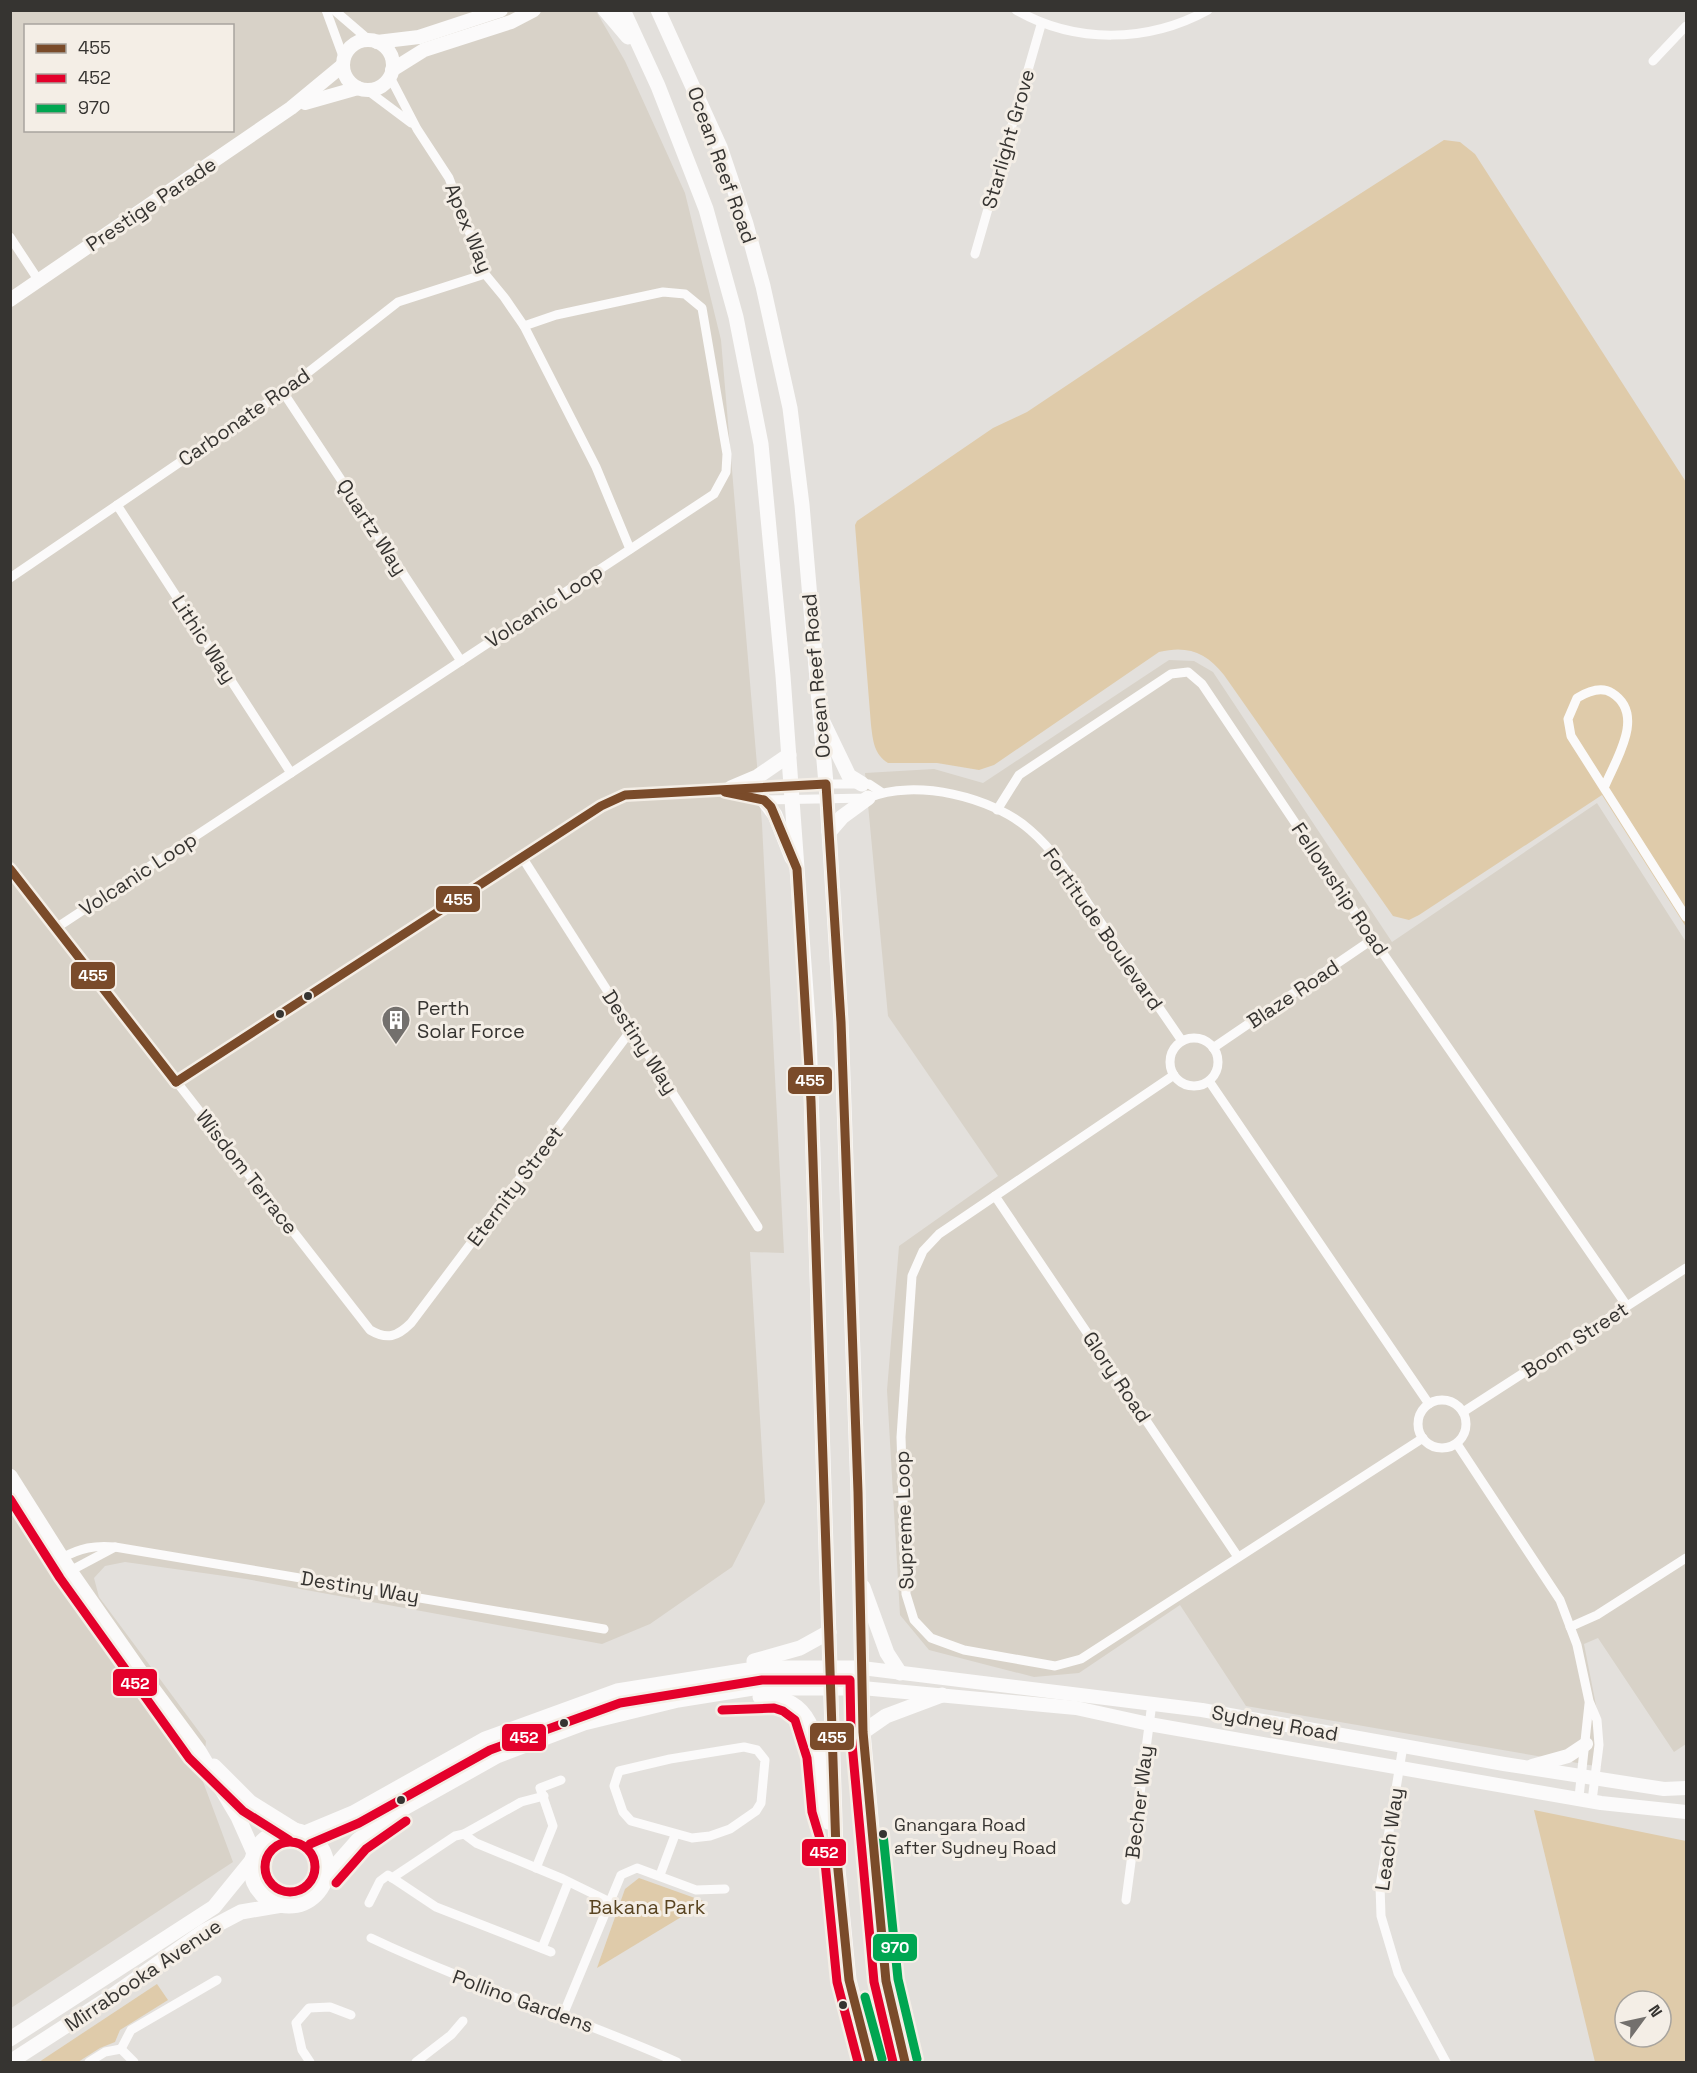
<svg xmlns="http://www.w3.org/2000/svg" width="1697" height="2073" viewBox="0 0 1697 2073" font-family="'Space Grotesk',sans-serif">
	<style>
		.built { fill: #d8d2c8; fill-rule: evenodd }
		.green { fill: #dfcbaa; fill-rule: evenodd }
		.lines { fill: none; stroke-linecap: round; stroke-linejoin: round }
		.street { stroke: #fbfafa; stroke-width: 9 }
		.secondary { stroke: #fbfafa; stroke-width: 14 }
		.primary { stroke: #fbfafa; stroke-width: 15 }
		.bus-1-casing { stroke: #f4eee6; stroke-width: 14 }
		.bus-2-casing { stroke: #f4eee6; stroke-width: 14 }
		.bus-3-casing { stroke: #f4eee6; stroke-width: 14 }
		.bus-1 { stroke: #7a4b2a; stroke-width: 9 }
		.bus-2 { stroke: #e4002b; stroke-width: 9 }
		.bus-3 { stroke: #00a651; stroke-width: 9 }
		.bus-dot { fill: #363431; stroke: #f4eee6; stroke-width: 2 }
		.labels { text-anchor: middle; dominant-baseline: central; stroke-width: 6; stroke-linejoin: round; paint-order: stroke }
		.bus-label { font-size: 18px; fill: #363431; stroke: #f4eee6; text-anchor: start }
		.street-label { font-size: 20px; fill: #363431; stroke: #f4eee6 }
		.poi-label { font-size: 20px; fill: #363431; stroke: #f4eee6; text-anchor: start }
		.park-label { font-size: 20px; fill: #594421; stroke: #f4eee6 }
		.line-badge { stroke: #f4eee6; stroke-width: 2 }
		.badge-label { font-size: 16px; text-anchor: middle; font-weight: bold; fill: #fff }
	</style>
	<rect width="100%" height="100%" fill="#e3e0dc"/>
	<g class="built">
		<path d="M11 11H596L625 61 685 193 721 340 762 824 784 1253 750 1252 765 1502 732 1567 650 1624 602 1644 246 1579 125 1562 105 1566 94 1578 99 1597 206 1741 202 1779 233 1862 11 2008ZM26 26H232V130H26Z"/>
		<polygon points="1169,660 1194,661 1213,672 1392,942 1597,803 1686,942 1686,1744 1674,1752 1598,1638 1584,1644 1602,1736 1601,1767 1246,1706 1180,1605 1079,1673 1034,1677 929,1650 900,1615 887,1390 899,1246 998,1176 888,1016 865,773 934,769 983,783"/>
	</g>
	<g class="green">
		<path d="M1444 140 1460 142 1475 154 1686 482V927L1602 795 1419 915 1409 920 1393 916 1224 675C1206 652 1187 645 1159 652L994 765 979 770 937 763H888C874 754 873 741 871 725L855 525 857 521 993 428 1027 412 1202 295Z"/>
		<path d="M1534 1810 1686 1841V2062H1595ZM1625 2001H1661V2037H1625Z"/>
		<polygon points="639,1878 706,1902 597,1968 625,1889"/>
		<polygon points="157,1984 168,2000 120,2030 115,2042 100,2048 78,2062 39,2062"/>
	</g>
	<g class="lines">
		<g class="street">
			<polyline points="326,10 344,59"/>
			<polyline points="334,10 369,40"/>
			<path d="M1016 10C1075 44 1148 43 1208 10"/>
			<polyline points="1653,61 1686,26"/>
			<polyline points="390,77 417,129 449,178 485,274 504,297 524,326 596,467 630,549"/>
			<polyline points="367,90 411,123"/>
			<polyline points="10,237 39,281"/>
			<polyline points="975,254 1041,25"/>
			<polyline points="283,392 461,661"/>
			<polyline points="117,505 291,773"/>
			<polyline points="10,578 283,392 398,302 485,274"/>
			<path d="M1604 788C1614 762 1647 715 1612 693 1601 686 1587 692 1577 698L1568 719 1571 736 1686 917"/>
			<path d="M724 792 764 800 868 798C915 778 993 797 1030 830 1058 854 1077 887 1097 917 1125 958 1153 999 1182 1041"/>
			<polyline points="997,810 1019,775 1171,674 1188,672 1202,684 1373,939 1627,1306"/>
			<polyline points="522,857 758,1227"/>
			<path d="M10 868 370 1330C387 1340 397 1337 411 1323L632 1029"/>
			<polyline points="56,928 714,494 726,472 727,454 702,308 685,294 663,292 556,315 524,326"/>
			<circle cx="1194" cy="1062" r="24"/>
			<polyline points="1213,1048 1373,939"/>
			<polyline points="1174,1075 939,1234 923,1251 912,1276 901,1437 906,1594 914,1620 931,1638 964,1650 1055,1666 1081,1659 1423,1438"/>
			<polyline points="1209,1081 1429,1404"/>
			<polyline points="176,1082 601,806 625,795 826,784 869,784 881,792"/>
			<polyline points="995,1196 1238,1557"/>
			<circle cx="1442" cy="1424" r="24"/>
			<polyline points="1463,1412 1686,1268"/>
			<polyline points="1457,1444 1560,1600 1577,1645 1589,1701 1597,1720 1599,1745 1592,1801"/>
			<path d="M62 1558C80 1548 95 1545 115 1547L604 1629"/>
			<polyline points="70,1571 115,1547"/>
			<polyline points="1570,1627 1597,1615 1686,1558"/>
			<polyline points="1403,1746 1380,1886 1381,1916 1398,1973 1446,2062"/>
			<polygon points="744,1747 757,1750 765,1760 761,1803 756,1811 730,1829 710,1836 692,1838 631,1821 623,1812 614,1786 619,1771 670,1759"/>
			<polyline points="1579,1797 1589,1704"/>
			<polyline points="464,1834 476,1843 563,1879 610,1902"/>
			<polyline points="536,1868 553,1826 540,1788 561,1780"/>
			<polyline points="660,1875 675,1835"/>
			<polyline points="392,1878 455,1836 464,1834 521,1802 544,1796"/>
			<polyline points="1126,1900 1152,1703"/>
			<polyline points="369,1903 380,1881 388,1875 436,1907 551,1952"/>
			<path d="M371 1938C470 1985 576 2017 677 2062"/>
			<polyline points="542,1948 568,1883"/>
			<polyline points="563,2015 621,1875 637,1868 696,1890 725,1889"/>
			<polyline points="121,2049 131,2030 217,1980"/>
			<polyline points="89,2062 105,2052 121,2049 134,2062"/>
			<polyline points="310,2062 302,2050 296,2023 309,2008 330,2007 351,2015"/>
			<polyline points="416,2062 451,2035 463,2021"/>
		</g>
		<g class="secondary">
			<circle cx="368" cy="65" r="25"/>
			<polyline points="377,42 419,37 501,10"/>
			<polyline points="392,70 424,50 511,22 534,10"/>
			<polyline points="305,103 358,88"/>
			<polyline points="10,300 291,108 343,65"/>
			<polyline points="862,1668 1202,1710 1504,1764 1664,1789 1686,1788"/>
			<polyline points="862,1688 1076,1708 1149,1724 1601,1803 1686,1812"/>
			<polyline points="1532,1766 1568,1756 1586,1744"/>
		</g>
		<g class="primary">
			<polyline points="605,10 628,37"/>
			<polyline points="623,10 658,86 706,209 736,317 761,444 783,676 809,1033 836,1850 849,1980 870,2062"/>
			<polyline points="658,10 720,147 746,224 763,286 790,408 802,505 826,784 841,1022 858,1492 863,1732 886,1981 905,2062"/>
			<polyline points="823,722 849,776 862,784"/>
			<polyline points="731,788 757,777 789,755"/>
			<polyline points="764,800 775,815 792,858"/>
			<polyline points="829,832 842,817 868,798"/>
			<polyline points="10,1476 70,1571 144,1677 199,1751 238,1817 254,1853"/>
			<polyline points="863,1587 887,1653 900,1673"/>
			<polyline points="754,1661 800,1648 829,1632"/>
			<path d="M760 1697C831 1694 814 1774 828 1822"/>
			<polyline points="863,1732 886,1716 942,1695"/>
			<polyline points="214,1766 250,1802 295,1830"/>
			<circle cx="289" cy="1868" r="38"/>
			<polyline points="305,1833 353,1813 485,1739 617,1691 761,1668 862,1668"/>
			<polyline points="327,1875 358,1840 390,1816 497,1756 584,1723 678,1700 753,1688 862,1688"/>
			<polyline points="10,2039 214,1907 253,1859"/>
			<polyline points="10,2062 112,1996 203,1932 241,1912 282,1905"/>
		</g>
		<g class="bus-1-casing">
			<g id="bus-1">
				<polyline points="725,792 764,800 771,807 797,869 811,1101 836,1850 849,1980 870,2062"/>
				<polyline points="10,869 176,1082"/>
				<polyline points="176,1082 601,806 625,795 826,784 841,1022 858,1492 863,1732 886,1981 905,2062"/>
			</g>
		</g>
		<g class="bus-2-casing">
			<g id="bus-2">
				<polyline points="10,1499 60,1578 189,1758 243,1811 289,1840"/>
				<polyline points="722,1710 774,1708 783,1711 795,1720 807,1758 812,1812 824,1852 837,1982 858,2062"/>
				<circle cx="290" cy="1867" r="25"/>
				<polyline points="310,1844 359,1823 490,1750 620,1703 762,1680 850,1680 851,1733 874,1982 893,2062"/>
				<polyline points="336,1883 366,1849 406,1821"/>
			</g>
		</g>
		<g class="bus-3-casing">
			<g id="bus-3">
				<polyline points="883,1834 898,1979 917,2059"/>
				<polyline points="865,1997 882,2059"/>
			</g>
		</g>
		<use href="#bus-1" class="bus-1"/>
		<use href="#bus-2" class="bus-2"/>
		<use href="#bus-3" class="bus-3"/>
	</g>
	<defs>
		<g id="building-pin" transform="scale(1.5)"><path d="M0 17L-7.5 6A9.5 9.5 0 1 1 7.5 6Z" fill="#73706d" stroke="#f4eee6"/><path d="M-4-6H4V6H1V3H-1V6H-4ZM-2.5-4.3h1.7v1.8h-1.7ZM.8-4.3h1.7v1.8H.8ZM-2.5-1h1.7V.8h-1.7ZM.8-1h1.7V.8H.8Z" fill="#fff"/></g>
	</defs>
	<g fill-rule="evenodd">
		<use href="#building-pin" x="396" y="1020"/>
	</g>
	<g class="bus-dot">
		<circle cx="308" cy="996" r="5"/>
		<circle cx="280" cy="1014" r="5"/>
		<circle cx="564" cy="1723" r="5"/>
		<circle cx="401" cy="1800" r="5"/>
		<circle cx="883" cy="1834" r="5"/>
		<circle cx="843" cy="2005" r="5"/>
	</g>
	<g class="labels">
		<g class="bus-label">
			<text x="894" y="1824">Gnangara Road<tspan x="894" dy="23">after Sydney Road</tspan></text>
		</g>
		<g class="street-label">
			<text transform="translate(1008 139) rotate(-74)">Starlight Grove</text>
			<text transform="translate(722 165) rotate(70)">Ocean Reef Road</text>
			<text transform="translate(151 204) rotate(-34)">Prestige Parade</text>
			<text transform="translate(469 228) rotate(68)">Apex Way</text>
			<text transform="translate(244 417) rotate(-35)">Carbonate Road</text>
			<text transform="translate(372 527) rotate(57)">Quartz Way</text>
			<text transform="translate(544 606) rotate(-33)">Volcanic Loop</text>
			<text transform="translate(204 639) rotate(57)">Lithic Way</text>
			<text transform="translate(816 676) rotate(-95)">Ocean Reef Road</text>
			<text transform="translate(138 874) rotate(-33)">Volcanic Loop</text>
			<text transform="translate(1340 889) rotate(56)">Fellowship Road</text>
			<text transform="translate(1103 929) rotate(55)">Fortitude Boulevard</text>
			<text transform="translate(1293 994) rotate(-34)">Blaze Road</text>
			<text transform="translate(640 1042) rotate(57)">Destiny Way</text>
			<text transform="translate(247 1172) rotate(52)">Wisdom Terrace</text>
			<text transform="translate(515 1186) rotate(-53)">Eternity Street</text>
			<text transform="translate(1575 1340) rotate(-33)">Boom Street</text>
			<text transform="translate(1117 1377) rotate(56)">Glory Road</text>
			<text transform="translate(904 1520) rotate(-92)">Supreme Loop</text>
			<text transform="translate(360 1587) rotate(9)">Destiny Way</text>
			<text transform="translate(1275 1723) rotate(10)">Sydney Road</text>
			<text transform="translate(1139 1802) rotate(-83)">Becher Way</text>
			<text transform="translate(1389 1839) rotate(-82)">Leach Way</text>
			<text transform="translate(143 1975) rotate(-34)">Mirrabooka Avenue</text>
			<text transform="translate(523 2001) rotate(20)">Pollino Gardens</text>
		</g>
		<g class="poi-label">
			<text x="417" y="1008">Perth<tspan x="417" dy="23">Solar Force</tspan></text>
		</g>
		<g class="park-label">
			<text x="647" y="1907">Bakana Park</text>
		</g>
	</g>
	<g class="line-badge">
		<rect x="435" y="885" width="46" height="28" rx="6" fill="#7a4b2a"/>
		<rect x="70" y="961" width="46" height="29" rx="6" fill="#7a4b2a"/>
		<rect x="787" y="1066" width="46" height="29" rx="6" fill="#7a4b2a"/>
		<rect x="112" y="1668" width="46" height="29" rx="6" fill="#e4002b"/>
		<rect x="809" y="1722" width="46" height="29" rx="6" fill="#7a4b2a"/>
		<rect x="501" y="1723" width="46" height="29" rx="6" fill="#e4002b"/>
		<rect x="801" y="1838" width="46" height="29" rx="6" fill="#e4002b"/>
		<rect x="872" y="1933" width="46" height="29" rx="6" fill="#00a651"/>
	</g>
	<g class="badge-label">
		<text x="458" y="905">455</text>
		<text x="93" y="981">455</text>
		<text x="810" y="1086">455</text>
		<text x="135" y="1689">452</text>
		<text x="832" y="1743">455</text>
		<text x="524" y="1743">452</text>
		<text x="824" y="1858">452</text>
		<text x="895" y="1953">970</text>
	</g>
	<rect width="1697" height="2073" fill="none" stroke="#363431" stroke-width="24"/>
	<rect x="24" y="24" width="210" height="108" fill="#f4eee6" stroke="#a8a49e" stroke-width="1.5"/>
	<rect x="36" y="44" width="30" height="9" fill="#7a4b2a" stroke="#a8a49e" stroke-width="1.5"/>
	<text x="78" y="54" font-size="18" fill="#363431">455</text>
	<rect x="36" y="74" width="30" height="9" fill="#e4002b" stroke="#a8a49e" stroke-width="1.5"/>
	<text x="78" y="84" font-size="18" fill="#363431">452</text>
	<rect x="36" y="104" width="30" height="9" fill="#00a651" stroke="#a8a49e" stroke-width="1.5"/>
	<text x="78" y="114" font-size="18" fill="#363431">970</text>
	<g transform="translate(1643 2019) rotate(57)"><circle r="28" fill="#f4eee6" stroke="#a8a49e" stroke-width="1.5"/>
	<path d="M0-4.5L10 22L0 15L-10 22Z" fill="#73706d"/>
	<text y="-9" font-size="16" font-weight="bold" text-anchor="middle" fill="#363431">N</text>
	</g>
</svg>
